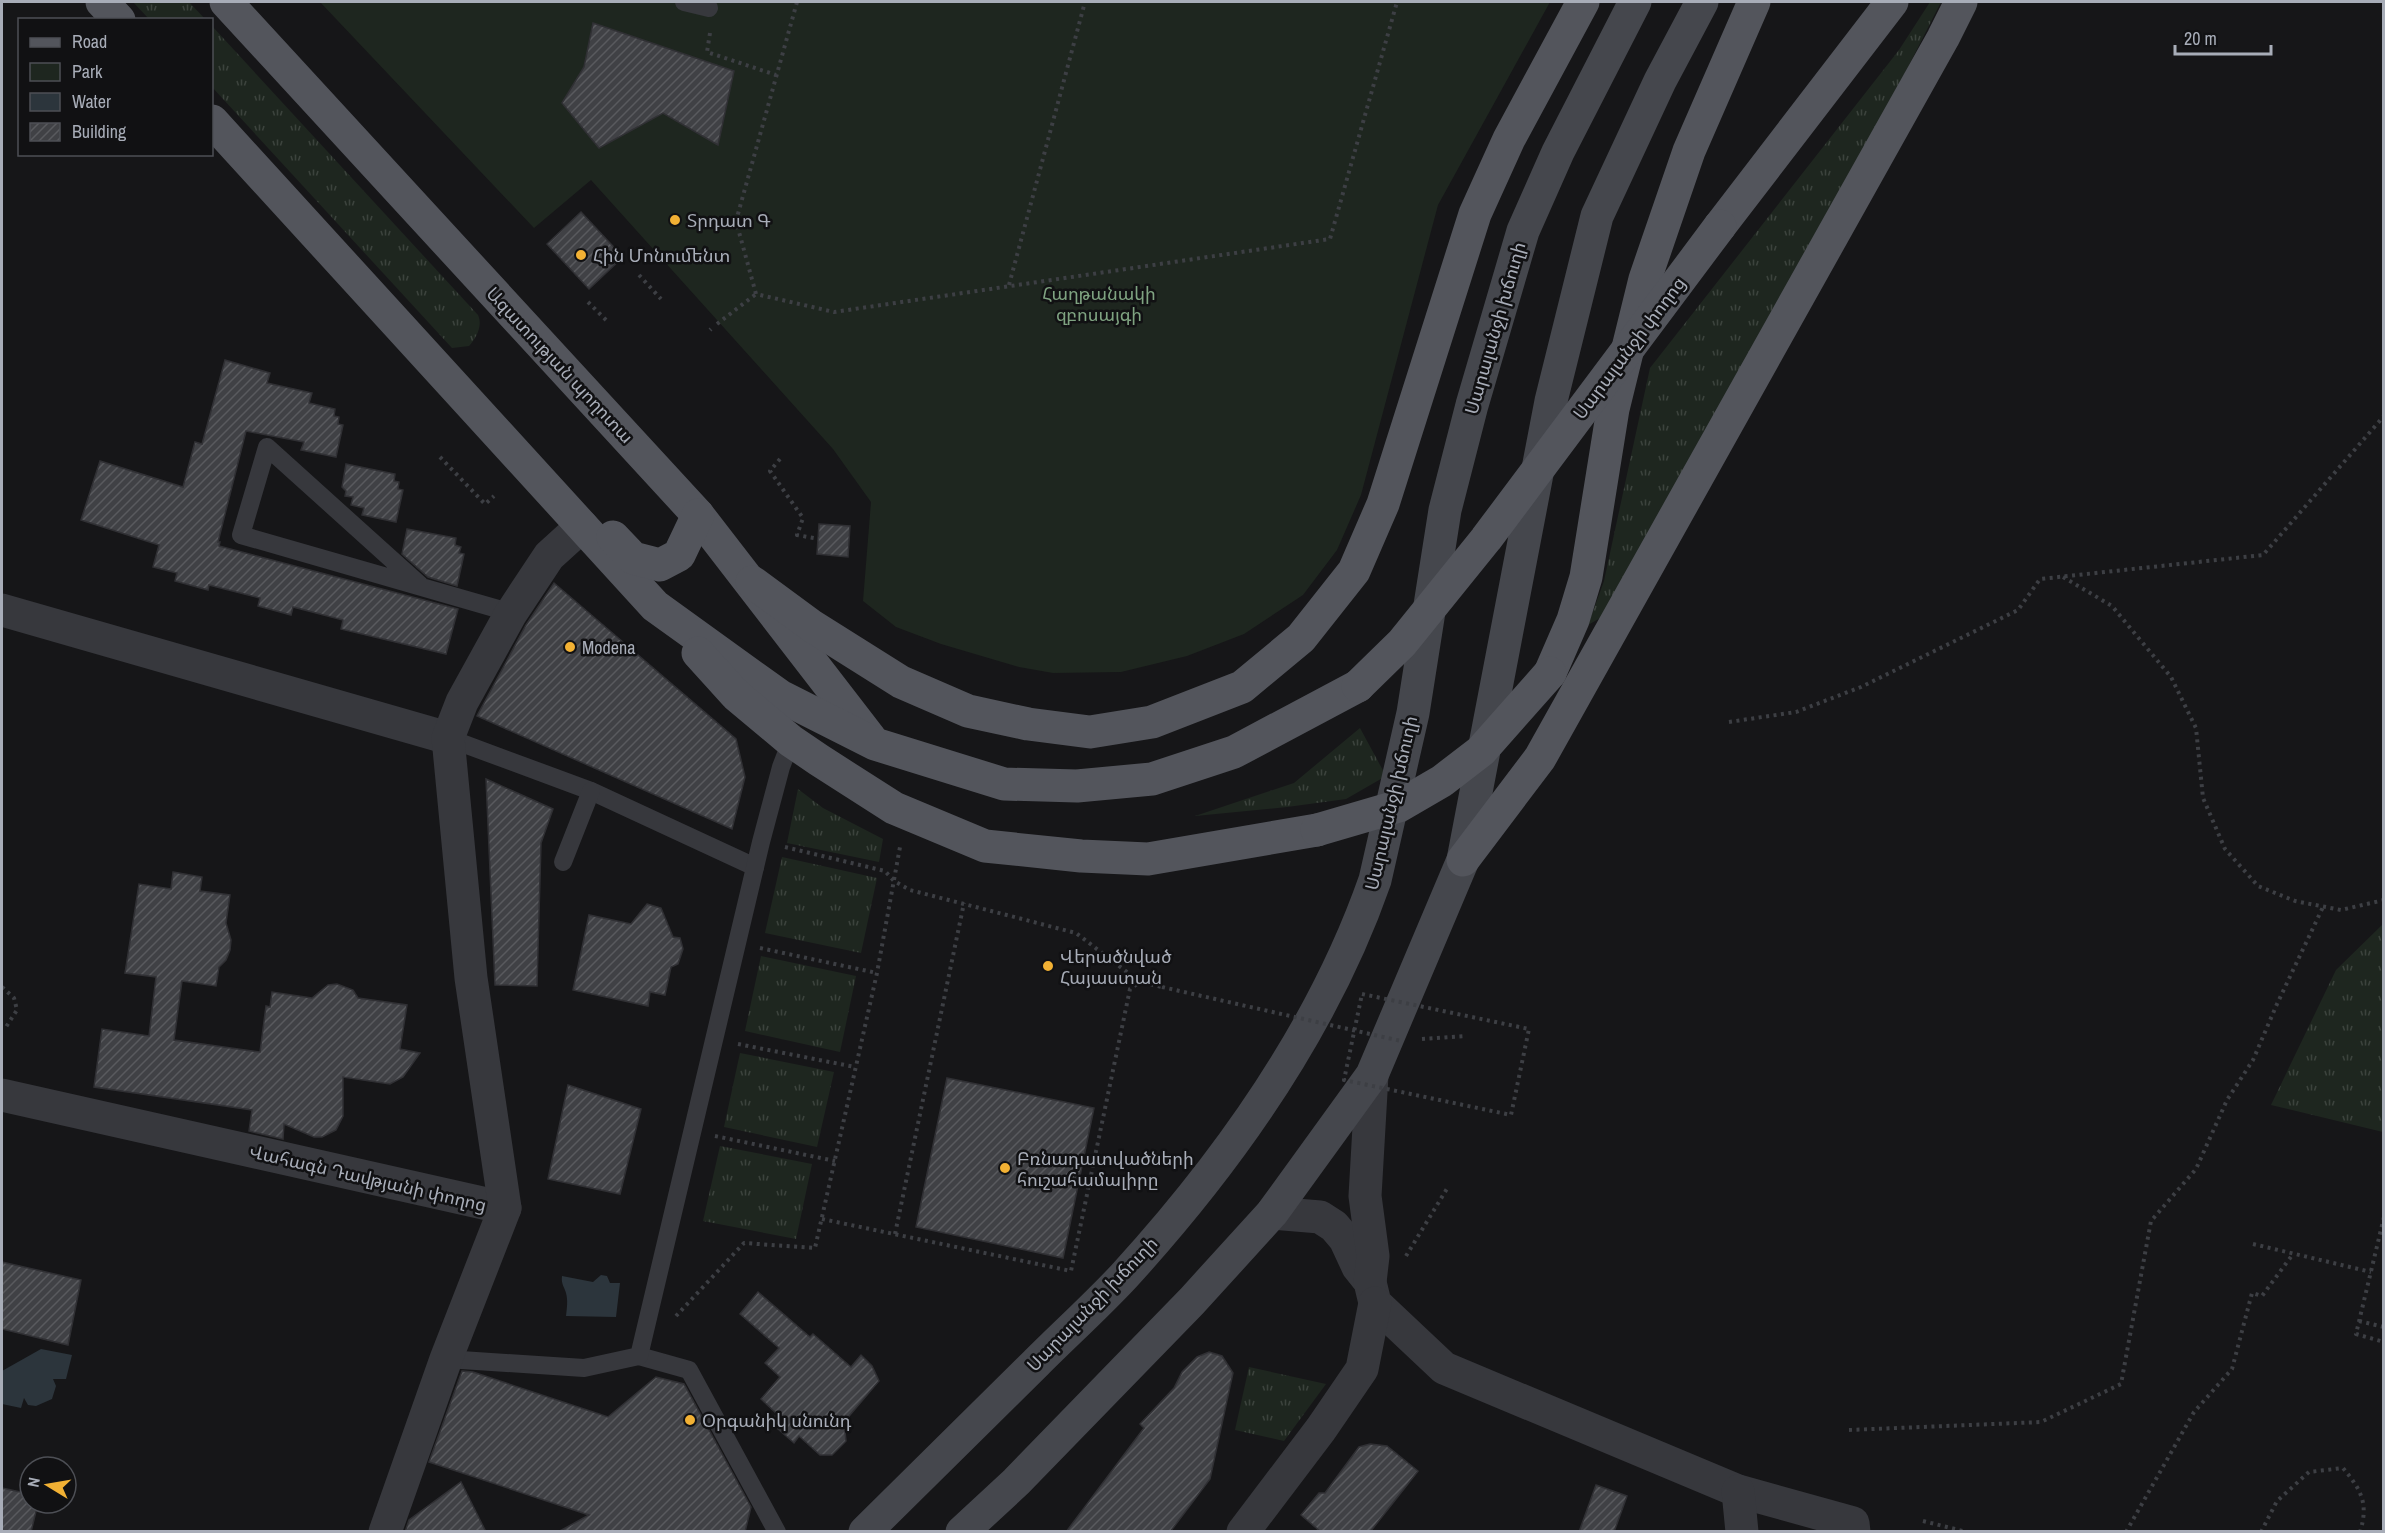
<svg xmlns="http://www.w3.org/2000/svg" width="2385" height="1533" viewBox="0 0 2385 1533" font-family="'Archivo Narrow','Noto Sans Armenian',sans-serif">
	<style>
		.grass { fill: url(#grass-tufts) }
		.park { fill: #1e261f }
		.water { fill: #2c353c }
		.building { fill: url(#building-hatch); stroke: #303034; stroke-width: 1.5 }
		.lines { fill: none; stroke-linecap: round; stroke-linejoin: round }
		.path { stroke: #3d3f44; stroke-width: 4; stroke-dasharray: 3 4.5; stroke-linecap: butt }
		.lane { stroke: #37383d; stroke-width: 18 }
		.street { stroke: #37383d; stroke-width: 33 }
		.secondary { stroke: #45474d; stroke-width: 33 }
		.primary { stroke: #53555c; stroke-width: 33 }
		.path-bridge { stroke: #3d3f44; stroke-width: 4; stroke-dasharray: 3 4.5; stroke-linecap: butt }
		.primary-bridge { stroke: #53555c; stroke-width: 33 }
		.poi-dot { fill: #f2b134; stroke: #111113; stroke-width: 2 }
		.labels { text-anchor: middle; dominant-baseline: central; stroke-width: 5; stroke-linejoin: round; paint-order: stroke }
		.poi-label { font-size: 18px; fill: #a8adb8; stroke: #111113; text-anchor: start }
		.park-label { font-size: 18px; fill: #7fa381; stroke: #111113 }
		.street-label { font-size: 18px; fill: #a8adb8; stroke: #111113 }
	</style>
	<defs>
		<pattern id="grass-tufts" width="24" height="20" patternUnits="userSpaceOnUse" patternTransform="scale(1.5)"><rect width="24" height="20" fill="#1e261f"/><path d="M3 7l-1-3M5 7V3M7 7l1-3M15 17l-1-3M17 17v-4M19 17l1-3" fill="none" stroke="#3c433d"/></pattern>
		<pattern id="building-hatch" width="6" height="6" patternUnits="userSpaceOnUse" patternTransform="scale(1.5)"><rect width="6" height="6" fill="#404145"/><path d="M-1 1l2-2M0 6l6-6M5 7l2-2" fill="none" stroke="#595a5e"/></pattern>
	</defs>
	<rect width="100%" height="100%" fill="#161618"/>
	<g class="grass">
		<polygon points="133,2 189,2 205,19 149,19"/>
		<polygon points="1930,2 1941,2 1907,69 1607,614 1588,625 1604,581 1650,368 1899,50"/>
		<path d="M212 26 478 315C483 326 476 338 469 346L452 348 212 87Z"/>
		<polygon points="1360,728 1386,776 1346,799 1287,807 1195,816 1294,783"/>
		<polygon points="798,789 823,808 883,839 879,862 787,843"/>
		<polygon points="782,857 877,878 861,953 765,933"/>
		<polygon points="2383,924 2383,1132 2271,1105 2336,970"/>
		<polygon points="761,956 856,976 840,1052 745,1031"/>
		<polygon points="740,1053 834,1072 817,1147 724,1127"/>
		<polygon points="720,1146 812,1164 796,1239 703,1221"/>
		<polygon points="1249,1367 1326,1384 1284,1441 1235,1430"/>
	</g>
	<polygon class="park" points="320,2 1550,2 1438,205 1361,495 1337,550 1303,595 1244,634 1187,656 1121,672 1053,673 1019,667 941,644 896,627 863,601 871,502 833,449 591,180 534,228"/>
	<g class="water">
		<path d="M601 1275 607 1276 610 1283H620L616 1317 566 1316C567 1308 568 1300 566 1293 564 1286 561 1284 562 1276L593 1282Z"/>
		<polygon points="41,1349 72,1355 66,1379 53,1379 56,1386 52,1399 36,1406 28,1405 24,1398 21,1408 2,1404 2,1371"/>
	</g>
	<g class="building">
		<polygon points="593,23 734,71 718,145 663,113 599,148 562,103 584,67"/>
		<polygon points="581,212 623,257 589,289 547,244"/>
		<polygon points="225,360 270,373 267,383 312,393 309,403 335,409 334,416 339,417 338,424 343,425 336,457 301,450 304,442 246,431 218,542 220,542 219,546 458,609 446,654 341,629 343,620 293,607 291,615 258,606 260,598 209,585 208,590 175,581 177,573 153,567 159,545 81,520 100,461 183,487 195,442 202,444"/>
		<polygon points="346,464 395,474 394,481 399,482 398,489 403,490 396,522 362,515 364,508 351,505 353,497 345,496 346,491 342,487"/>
		<polygon points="819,524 850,526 848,557 817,554"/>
		<polygon points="407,529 456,538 455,545 461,547 459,553 464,554 457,586 428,577 402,554"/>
		<polygon points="554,583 736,739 745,777 732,829 477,716 526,625"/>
		<polygon points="486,779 553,809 541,843 537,986 495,985"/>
		<polygon points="173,872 202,877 200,891 230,895 226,923 231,940 230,950 226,960 219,967 216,986 182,981 174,1040 260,1052 266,1006 270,1007 272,992 312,998 328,985 337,984 353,990 358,998 407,1005 400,1049 420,1053 403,1077 390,1084 343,1077 343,1116 336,1130 322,1137 314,1137 284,1124 283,1139 249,1131 252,1110 94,1087 102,1029 149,1036 156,977 125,973 139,884 171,889"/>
		<polygon points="647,904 661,908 673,937 680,938 683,949 678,964 671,967 665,995 650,992 648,1006 573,990 589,915 631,924"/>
		<polygon points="947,1078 1094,1108 1063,1258 916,1227"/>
		<polygon points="568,1085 641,1109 620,1194 548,1179"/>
		<polygon points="2,1262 81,1280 68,1345 2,1329"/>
		<polygon points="758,1292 810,1337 813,1334 851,1367 861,1355 872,1366 879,1381 844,1422 846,1441 832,1455 820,1455 799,1436 794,1443 770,1422 777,1414 761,1399 780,1377 765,1363 779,1348 740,1314"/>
		<polygon points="1209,1352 1222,1356 1233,1373 1210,1479 1170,1532 1066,1532 1144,1428 1140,1424 1174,1388 1182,1372 1197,1357"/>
		<polygon points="462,1371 473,1372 608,1417 656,1377 684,1384 751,1507 745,1532 558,1532 589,1515 429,1462"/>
		<polygon points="1370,1444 1387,1446 1418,1471 1370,1532 1321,1532 1301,1515 1319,1493 1325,1493 1359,1447"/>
		<polygon points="461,1482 486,1532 405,1532 409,1520"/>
		<polygon points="1596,1485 1627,1496 1614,1532 1579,1532"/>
		<polygon points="2,1488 30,1494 30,1503 38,1503 31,1532 2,1532"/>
	</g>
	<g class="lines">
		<g class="path">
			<polyline points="797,2 736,221 756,294 834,312 1330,239 1397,2"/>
			<polyline points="710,33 707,52 776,75"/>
			<polyline points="639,275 661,299"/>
			<polyline points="1009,285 1085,2"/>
			<polyline points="588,302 608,322"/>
			<polyline points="717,324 756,294"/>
			<polyline points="710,330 711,329"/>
			<polyline points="440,457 485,504 494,496"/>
			<polyline points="780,459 770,471 803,518 797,535 819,539"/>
			<polyline points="2063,577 2112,606 2171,677 2196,728 2203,798 2225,849 2258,886 2295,901 2341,910 2384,900"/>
			<polyline points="1729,722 1796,712 1861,687 2018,610 2040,579 2263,555 2384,416"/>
			<polyline points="785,847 885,871 894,881 910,890 1076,933 1140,982 1162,987"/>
			<polyline points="760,948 877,973"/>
			<polyline points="2,987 14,998 17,1010 6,1027 2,1028"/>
			<polyline points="1422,1039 1466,1036"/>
			<polyline points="738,1044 855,1067"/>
			<polyline points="715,1136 835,1161"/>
			<polyline points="2384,1217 2356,1334 2384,1342"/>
			<polyline points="822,1219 1071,1271 1130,989 1140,982"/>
			<polyline points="895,1234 964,903"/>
			<polyline points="2253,1244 2371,1272"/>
			<polyline points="1406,1256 1448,1187"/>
			<polyline points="676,1316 744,1243 815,1248 877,973 900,847"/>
			<polyline points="2359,1321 2384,1327"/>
			<polyline points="1849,1430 2041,1422 2121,1384 2151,1221 2196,1169 2227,1100 2253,1060 2277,1004 2323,907"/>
			<polyline points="1923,1521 1967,1532"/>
			<polyline points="2126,1532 2194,1412 2232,1369 2252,1293 2262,1296 2293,1254"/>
			<path d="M2261 1532 2277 1501 2309 1472 2343 1468C2361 1490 2369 1503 2360 1532"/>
		</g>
		<g class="lane">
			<polyline points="684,2 709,8"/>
			<polyline points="420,585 267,447 241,535 498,609 510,615"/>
			<polyline points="448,738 591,791 755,867"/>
			<polyline points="563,862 591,791"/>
			<polyline points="639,1356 689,1370 777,1532"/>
			<polyline points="446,1359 584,1368 639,1356 761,842 781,767 791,741"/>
		</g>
		<g class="street">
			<polyline points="2,610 448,738"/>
			<polyline points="2,1095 505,1208"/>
			<polyline points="1272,1213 1320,1217 1334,1226 1345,1239 1358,1267 1370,1282 1375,1303 1444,1368 1738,1491 1853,1523 1854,1532"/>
			<polyline points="1370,1282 1373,1256 1365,1196 1372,1075"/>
			<polyline points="1738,1491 1742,1532"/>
			<polyline points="385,1532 446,1359 505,1208 471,978 448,738 462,702 510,615 549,556 582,526"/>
			<polyline points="1243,1532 1321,1429 1362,1369 1375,1303"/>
		</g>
		<g class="secondary">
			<path d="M865 1532C922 1475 979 1419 1036 1363 1065 1334 1096 1306 1124 1276 1229 1161 1323 1029 1375 880L1413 713 1445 510 1472 405 1523 231 1558 152 1635 2"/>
			<polyline points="962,1532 1016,1482 1192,1301 1272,1213 1372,1075 1463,860 1551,401 1597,216 1660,81 1702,2"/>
		</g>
		<g class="primary">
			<polyline points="102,2 119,20"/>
			<polyline points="226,2 698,515 870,738"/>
			<polyline points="212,121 655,606 780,696 875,744 1004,784 1077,786 1152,779 1234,752 1358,686"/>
			<polyline points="1720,226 1892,2"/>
			<polyline points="613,537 633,558 660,565 679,555 698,515"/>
			<polyline points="752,582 812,626 901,682 968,711 1028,724 1090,732 1152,722 1242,687 1301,638 1354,571 1383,504 1475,214 1509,139 1583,2"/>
			<polyline points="698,653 736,695 791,741 819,760 894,808 985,846 1081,856 1148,859 1317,830"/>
			<polyline points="1550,673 1573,620 1586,577 1613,409 1645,279 1689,151 1754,2"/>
			<polyline points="1463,860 1540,758 1943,38 1961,2"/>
		</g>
		<g class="path-bridge">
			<polyline points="1162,987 1401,1041"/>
			<polygon points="1362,994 1529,1029 1511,1115 1344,1080"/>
		</g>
		<g class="primary-bridge">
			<polyline points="1358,686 1402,643 1486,539 1720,226"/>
			<polyline points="1317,830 1399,806 1442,781 1481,751 1550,673"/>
		</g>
	</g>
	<g class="poi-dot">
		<circle cx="675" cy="220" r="6"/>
		<circle cx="581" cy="255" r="6"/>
		<circle cx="570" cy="647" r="6"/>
		<circle cx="1048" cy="966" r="6"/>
		<circle cx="1005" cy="1168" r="6"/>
		<circle cx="690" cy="1420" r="6"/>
	</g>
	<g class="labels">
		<g class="poi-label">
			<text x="687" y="220">Տրդատ Գ</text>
			<text x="593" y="255">Հին Մոնումենտ</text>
			<text x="582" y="647">Modena</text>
			<text x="1060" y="956">Վերածնված<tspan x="1060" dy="21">Հայաստան</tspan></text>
			<text x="1017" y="1158">Բռնադատվածների<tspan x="1017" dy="21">հուշահամալիրը</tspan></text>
			<text x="702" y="1420">Օրգանիկ սնունդ</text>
		</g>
		<g class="park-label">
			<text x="1099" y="293">Հաղթանակի<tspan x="1099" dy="21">զբոսայգի</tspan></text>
		</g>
		<g class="street-label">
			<text transform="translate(1495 328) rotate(-74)">Սարալանջի խճուղի</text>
			<text transform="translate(1629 348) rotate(-53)">Սարալանջի փողոց</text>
			<text transform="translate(560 365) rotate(47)">Ազատության պողոտա</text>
			<text transform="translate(1391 803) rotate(-77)">Սարալանջի խճուղի</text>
			<text transform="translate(368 1178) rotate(13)">Վահագն Դավթյանի փողոց</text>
			<text transform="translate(1092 1304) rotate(-46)">Սարալանջի խճուղի</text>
		</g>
	</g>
	<rect width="2385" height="1533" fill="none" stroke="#a8adb8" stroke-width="6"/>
	<rect x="18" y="18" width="195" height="138" fill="#111113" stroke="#4d4f55" stroke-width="1.5"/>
	<rect x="30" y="38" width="30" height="9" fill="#53555c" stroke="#4d4f55" stroke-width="1.5"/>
	<text x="72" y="48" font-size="18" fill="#a8adb8">Road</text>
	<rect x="30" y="63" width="30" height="18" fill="#1e261f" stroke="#4d4f55" stroke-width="1.5"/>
	<text x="72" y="78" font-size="18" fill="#a8adb8">Park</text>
	<rect x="30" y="93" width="30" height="18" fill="#2c353c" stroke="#4d4f55" stroke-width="1.5"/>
	<text x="72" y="108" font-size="18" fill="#a8adb8">Water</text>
	<rect x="30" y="123" width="30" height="18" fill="url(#building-hatch)" stroke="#4d4f55" stroke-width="1.5"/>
	<text x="72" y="138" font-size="18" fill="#a8adb8">Building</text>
	<g transform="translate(48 1485) rotate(281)"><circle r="28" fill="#111113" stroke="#4d4f55" stroke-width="1.5"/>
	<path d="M0-4.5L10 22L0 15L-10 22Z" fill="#f2b134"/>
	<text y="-9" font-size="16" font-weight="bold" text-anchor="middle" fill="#a8adb8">N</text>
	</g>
	<path d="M2175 45v9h96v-9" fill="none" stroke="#a8adb8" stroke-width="3"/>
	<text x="2184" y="45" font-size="18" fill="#a8adb8" stroke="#111113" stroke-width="4.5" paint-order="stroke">20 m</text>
</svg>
